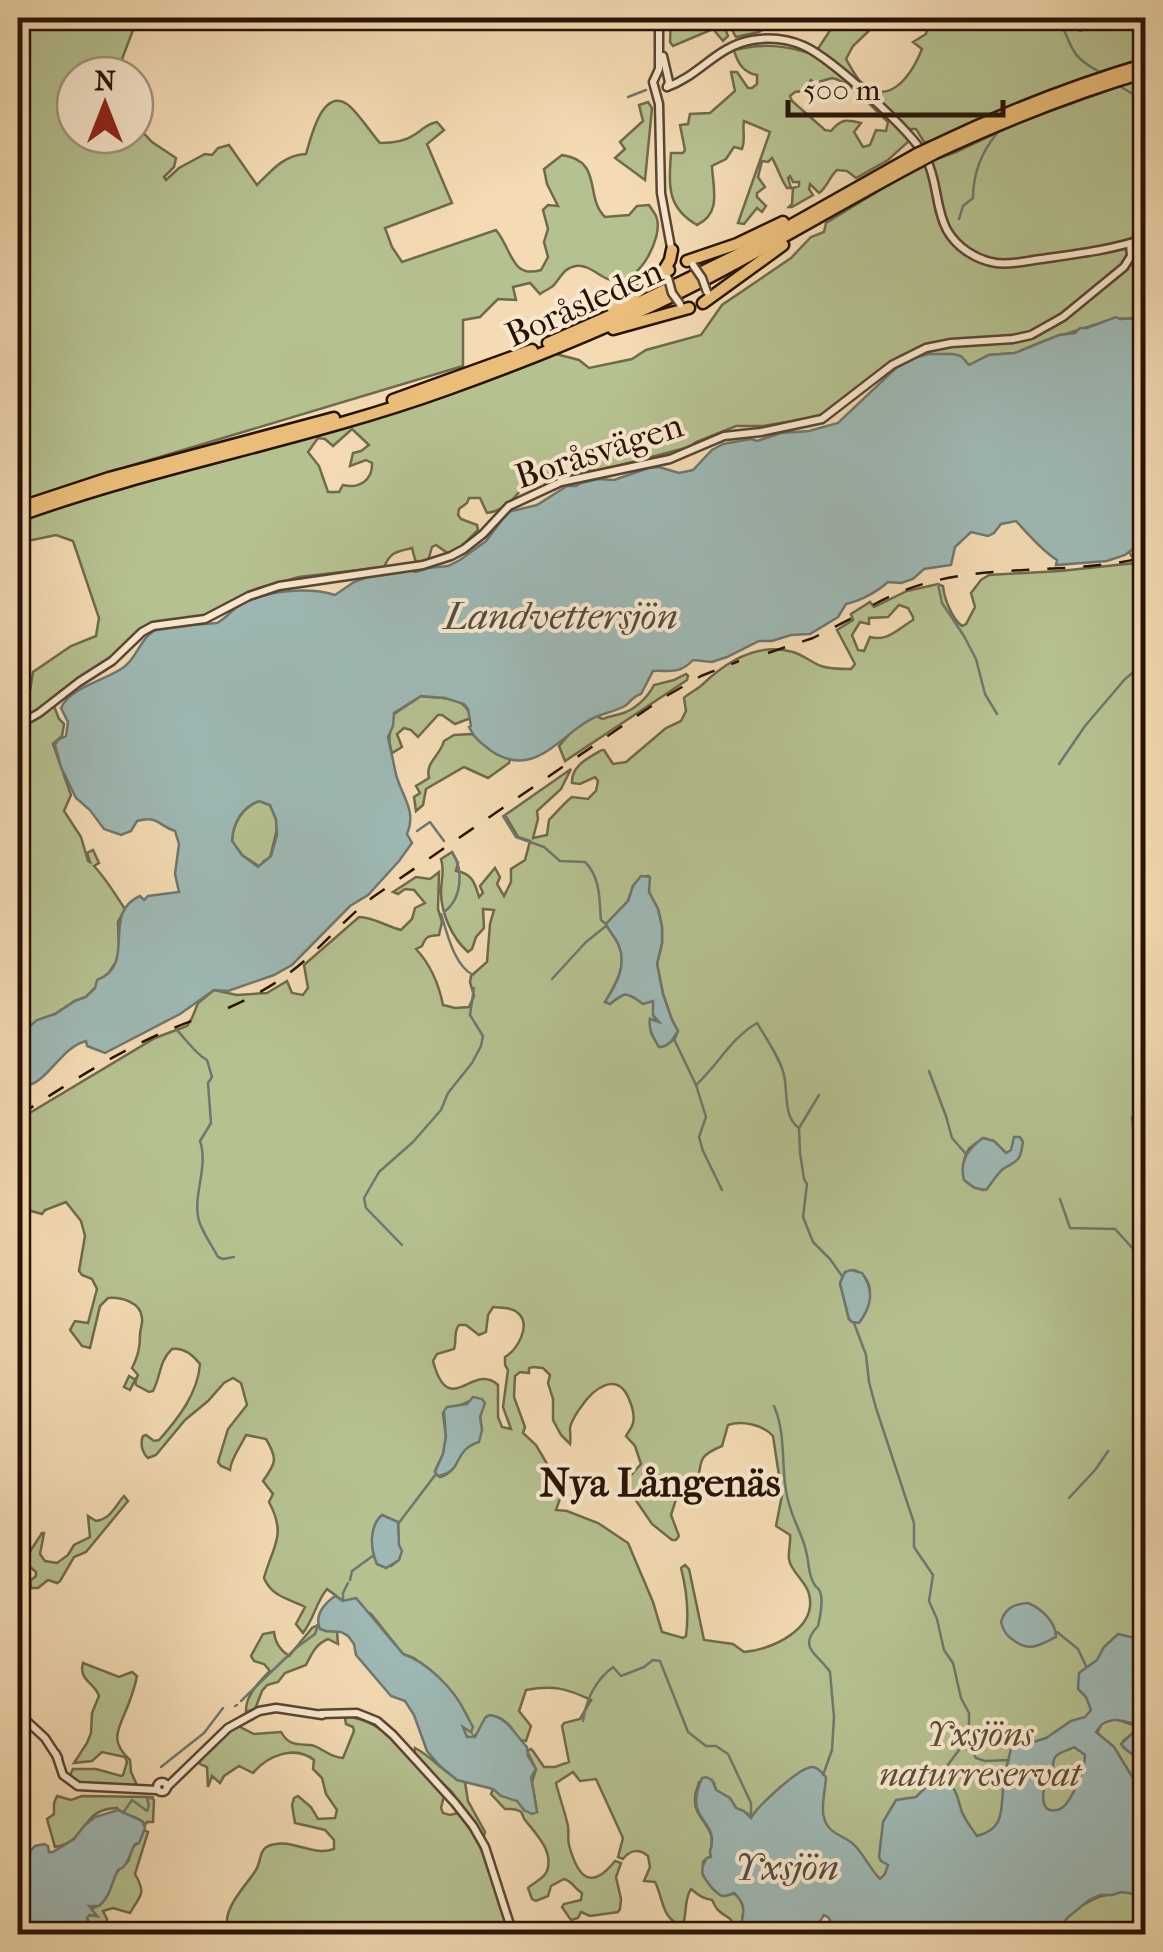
<svg xmlns="http://www.w3.org/2000/svg" width="1163" height="1952" viewBox="0 0 1163 1952" font-family="'IM FELL French Canon',serif">
	<style>
		.green { fill: #b6c190; stroke: #6e6a4c; stroke-width: 2.5; fill-rule: evenodd }
		.water { fill: #9eb9b5; stroke: #6e776f; stroke-width: 2.5; fill-rule: evenodd }
		.lines { fill: none; stroke-linecap: round; stroke-linejoin: round }
		.stream { stroke: #6e776f; stroke-width: 2.5 }
		.tertiary-casing { stroke: #5a4532; stroke-width: 11 }
		.motorway-casing { stroke: #271307; stroke-width: 15 }
		.tertiary { stroke: #f8e8ce; stroke-width: 6 }
		.motorway { stroke: #eabe7a; stroke-width: 10 }
		.rail { stroke: #271307; stroke-width: 2.5; stroke-dasharray: 18 18; stroke-linecap: butt }
		.tertiary-bridge-casing { stroke: #5a4532; stroke-width: 11; stroke-linecap: butt }
		.motorway-bridge-casing { stroke: #271307; stroke-width: 15; stroke-linecap: butt }
		.tertiary-bridge { stroke: #f8e8ce; stroke-width: 6 }
		.motorway-bridge { stroke: #eabe7a; stroke-width: 10 }
		.labels { text-anchor: middle; dominant-baseline: central; stroke-width: 8; stroke-linejoin: round; paint-order: stroke }
		.street-label { font-size: 35px; fill: #271307; stroke: #f8e8ce }
		.park-label { font-size: 35px; font-style: italic; fill: #595037; stroke: #f8e8ce }
		.water-label { font-size: 38px; font-style: italic; fill: #514d44; stroke: #f8e8ce }
		.quarter-label { font-size: 40px; font-weight: bold; fill: #271307; stroke: #f8e8ce }
	</style>
	<rect width="100%" height="100%" fill="#f4dbb3"/>
	<filter id="stains"><feTurbulence type="fractalNoise" baseFrequency=".002" numOctaves="4"/><feColorMatrix values="0 0 0 0 .2 0 0 0 0 .09 0 0 0 0 .02 0 0 0 .5 -.17"/></filter>
	<radialGradient id="worn" r=".72"><stop offset=".6" stop-color="#630" stop-opacity="0"/><stop offset="1" stop-color="#630" stop-opacity=".3"/></radialGradient>
	<g class="green">
		<path d="M18 18H161L133 30 122 59 125 75H75V135H135V124L152 142 176 158 174 167 164 177 166 180 179 168 205 154 212 155 218 148 229 145 257 185C272 170 284 155 306 154 311 137 322 88 347 104 357 111 371 133 380 143 392 143 404 142 414 135 424 129 426 124 437 122L444 130 427 144 452 203 385 228 392 247 402 262 496 230C512 249 511 279 541 270L548 257 544 242 548 229 543 210 548 205 558 206 547 184 544 169 562 155C604 161 584 197 605 217L629 215 637 206 649 205C652 210 656 214 657 219 662 238 641 279 619 281 602 282 592 264 576 266 563 268 561 278 553 286 549 289 544 291 540 294L530 283 513 287 516 300 498 299 480 317 463 320V366L133 465 18 502Z"/>
		<polygon points="671,18 778,18 779,19 759,32 736,37 727,21 725,28 728,36 723,41 713,29 673,46 670,42"/>
		<path d="M838 18H888L885 25 881 27 877 23 853 46 846 59C850 66 854 74 859 80 888 110 911 76 922 49L913 42 926 34 928 24 914 19 910 20V26H907L901 18H1089L1075 25 1080 31 1094 25H1107L1106 18C1114 18 1121 23 1130 21L1129 18H1145V58C1070 80 998 108 928 142H924L916 129H909L906 134 909 141 888 160 856 178 847 171 837 170C829 177 827 188 819 193L810 184 809 189 813 195 792 207H789L792 204 793 188 799 186V182H793L790 176 788 178 791 188H787C780 178 778 168 772 158L768 162 762 161 758 177 765 187 757 193V197L766 206 762 212 757 208 744 224 738 223 770 132 744 121C742 131 746 139 742 149L734 147 726 159 712 166C713 189 722 213 697 225 666 207 669 185 671 153H683L685 150 680 125 688 124 690 114 710 113 735 91 731 72H737L748 88H752L757 84V75C744 73 737 62 734 50 762 43 786 45 814 55ZM832 78C854 83 871 107 888 122L886 131 876 130 870 145 863 147 854 132 861 123C846 119 841 119 831 131L825 130 792 101 790 96 795 92 803 91 811 80 815 83Z"/>
		<path d="M1145 77V318L1113 319 1044 341 1015 353 989 355 969 365 949 354 924 356 919 349 817 417 763 426H736L696 442 689 447 602 470 586 471 583 464C576 460 573 458 565 460L553 481 546 485 545 483 551 478 550 475 542 470C522 482 513 510 487 513L480 498H469L467 503 459 509 458 515 461 519 477 525 478 530 460 548 449 554 436 545 432 547 428 561 416 563 412 548C397 552 391 551 384 567L299 577 256 589 208 617 147 627 118 656 52 701 59 719 64 724 62 736 53 744 71 795 64 811 81 837 88 861 90 862 87 853 93 850 99 863 94 866C108 881 114 893 125 909L118 922 119 952 116 962 106 977 86 997 75 1001 55 1014 37 1021 18 1036V700L30 691 33 672 71 646 96 636 99 618 73 541 56 535 18 543V521L120 487 487 377 556 354 579 360 589 368 632 359 646 350 701 335 722 305 791 258 811 237 824 232 826 223 921 165 956 152 1017 123ZM352 429 369 445 361 451 353 453 350 466 366 460 372 463C373 481 358 489 343 485L339 492H328L319 466 308 452 318 438 325 439 333 446Z"/>
		<polygon points="648,102 652,108 645,180 615,158 625,149 620,142 643,121 639,105"/>
		<path d="M1145 562V1691L1086 1725 1121 1794 1084 1831 1080 1842 1066 1850 962 1874 953 1882 854 1905 757 1810 751 1818 749 1817 748 1814 736 1808 729 1798 716 1790 714 1783 699 1782C698 1787 695 1793 695 1798 693 1820 719 1826 710 1852L711 1857 707 1858 703 1862V1876L731 1894H736C750 1912 739 1916 742 1934H731C736 1916 728 1920 718 1910 715 1907 714 1903 712 1900 701 1898 699 1895 691 1889 684 1899 687 1913 683 1925 662 1922 663 1897 655 1882L644 1881 650 1867 648 1856C639 1848 630 1850 623 1859L618 1857 623 1838 596 1779 580 1781 573 1772 556 1783C559 1796 564 1809 567 1822 570 1830 567 1838 569 1845 578 1878 591 1891 615 1861L621 1863 616 1877 621 1899 620 1909 618 1912 590 1916 581 1912 578 1918 571 1920 562 1907 564 1904 581 1900 582 1893C575 1889 572 1881 564 1879L551 1886 548 1896 536 1901 532 1899 528 1888C534 1882 544 1879 547 1871 554 1851 536 1834 525 1820 523 1818 523 1814 521 1812 516 1808 511 1809 505 1809L491 1794 493 1789 518 1801 524 1810 537 1812 532 1782 536 1769 527 1751 531 1749 533 1751 544 1767H555L569 1762 562 1726 564 1723 580 1719 591 1700C566 1688 553 1685 526 1690L519 1711 531 1726 526 1741 518 1740C513 1727 502 1714 487 1716L479 1733 470 1738 465 1735 463 1726 471 1732 465 1712 436 1675 414 1658 403 1654 371 1614 348 1601H343L327 1589C316 1602 314 1619 303 1633L296 1624 305 1607C288 1598 272 1597 264 1578 273 1545 287 1536 269 1502L273 1494 263 1481C276 1463 278 1459 266 1439L246 1435C241 1446 231 1458 230 1470L221 1466 218 1462 228 1429 247 1405 241 1383 233 1378 224 1383 208 1401 185 1420 156 1455 148 1458C142 1453 140 1443 143 1436L146 1435 154 1441 159 1440C178 1419 198 1393 200 1364 193 1355 184 1347 172 1349 159 1361 161 1376 153 1391L149 1392 136 1385 135 1380 130 1390 124 1387 129 1376 136 1380 138 1375 132 1368C138 1356 140 1348 140 1335 140 1329 143 1324 142 1318 141 1302 121 1297 108 1298L100 1306 90 1348 82 1346 70 1330 75 1321 88 1323 97 1289 92 1279 82 1275 79 1271 85 1236 81 1221 66 1202 45 1210 42 1214 24 1209 18 1214V1120L155 1038 187 1026 192 1018 198 1003 214 990 237 995 267 993 287 981 292 993 303 995 308 988 304 965 359 917C373 917 388 927 401 930L412 919 415 908 425 903 414 890 405 889 398 894 393 892 416 877 430 879 439 872 438 909 442 922 439 935C428 936 426 936 422 946L416 949C431 965 439 985 443 1005L455 1008 469 1007 474 996 470 982 471 976 487 962 490 924 494 910 483 909 484 928 476 937 472 949 468 952C452 938 441 913 441 892 441 880 445 871 441 859L452 852 458 863 456 871C472 873 475 883 479 897L483 893 480 886 495 868 500 877 497 884 504 896 511 882V869L525 860 530 841 518 837 505 815 571 769 561 789 537 811 538 819 533 838 547 835 549 820C557 812 563 804 572 797L588 799 596 791 598 781 595 777 580 784 572 783C571 766 588 758 602 750H604L613 764 626 762 666 728 681 721 686 711 684 698C690 692 697 690 703 684 726 662 758 642 793 652 803 655 811 662 821 666 829 669 842 669 851 669L855 664 837 630 853 620 851 614 870 602 874 607 907 591 938 584 943 586C944 598 952 619 962 626L966 624 975 607 971 593 981 580 989 575 1060 571ZM899 605 908 608 913 617V620C898 629 887 642 870 637L864 651 858 650 852 635 860 622 869 624V618L888 617ZM648 876 649 892 658 909 662 927V943L657 964 663 994 672 1020 678 1031 674 1040 659 1047 651 1033 650 1019 659 1022 654 1017 653 1001 642 1003C626 992 626 991 610 1004L605 1002C615 985 628 966 619 945 616 938 609 931 606 924L628 901 633 886 641 877ZM983 1138 994 1141 1006 1153 983 1190C968 1186 962 1182 964 1166 965 1159 964 1155 969 1149 973 1145 978 1142 983 1138ZM854 1270C877 1280 871 1302 861 1319H849L840 1283 845 1272ZM493 1307C501 1308 512 1307 518 1313 532 1325 517 1350 505 1357V1365L508 1370 503 1407 511 1429 502 1427 498 1417V1385C473 1361 449 1421 433 1361L437 1354 454 1349C457 1341 453 1332 459 1325H466L479 1335 486 1332 488 1315ZM533 1367 543 1368 550 1375 548 1383 553 1399V1420L561 1435 570 1444C571 1439 570 1434 570 1428 571 1422 577 1412 581 1407 593 1389 617 1370 629 1399 632 1406 635 1415 633 1423 632 1428 628 1432 626 1436L635 1446 641 1464 624 1483 652 1524 672 1540H676L679 1536 671 1515 677 1496 698 1483C701 1460 698 1456 722 1446L728 1425C742 1420 763 1425 773 1436L782 1495 776 1526 790 1535C791 1543 788 1551 789 1559 790 1571 806 1581 809 1594 818 1629 771 1650 744 1652L733 1644 704 1640 689 1569 685 1565 681 1568C687 1591 689 1613 686 1636L683 1638 662 1632 653 1602 628 1543 598 1523 567 1511 556 1510 567 1479 566 1475 562 1472 553 1474 536 1445 523 1433 525 1427 514 1397 515 1376 520 1372 529 1373V1368ZM472 1400 483 1404 480 1417 482 1430 472 1444 460 1452C458 1464 453 1473 440 1477L435 1471 443 1454 446 1437 443 1413ZM382 1515 398 1522 399 1560 391 1566 377 1564C370 1547 370 1529 382 1515Z"/>
		<path d="M686 674 688 676 687 680 565 761 559 746 574 729 596 716 603 719C609 716 614 716 620 714 634 711 648 697 654 685L674 680Z"/>
		<path d="M421 696C440 699 465 694 471 718L455 724 442 715H438L418 737 411 730 404 728 397 734 402 747 392 753C386 733 392 732 394 714Z"/>
		<path d="M472 734 496 754 510 759 509 763 488 778 464 767 426 789 423 805 416 811 414 797 420 793 416 786 429 778C425 762 440 756 444 741L454 735Z"/>
		<path d="M259 801 270 805 276 819 277 829 270 858 264 861 260 867 242 855 232 841C233 823 242 808 259 801Z"/>
		<path d="M124 1496 128 1501 86 1552 74 1557 60 1581 57 1583 48 1580 38 1588H31L30 1581 36 1576V1572L28 1565 25 1559 42 1533H44L40 1554 45 1561 57 1563 68 1555 74 1545 90 1537 88 1516 96 1521C111 1519 115 1506 124 1496Z"/>
		<path d="M318 1625 325 1631H337L338 1644 328 1639C316 1644 312 1653 306 1665L285 1673 278 1682 267 1685 262 1691 255 1709 246 1712C245 1696 259 1682 270 1671L264 1664 254 1661 251 1656 263 1634 274 1632C275 1643 280 1650 289 1656L312 1628Z"/>
		<path d="M83 1663 119 1677 132 1672 137 1676C135 1686 131 1698 127 1708 117 1731 110 1742 130 1760L131 1772 136 1783 133 1786 81 1784 70 1775 73 1769H96L121 1776 123 1775 127 1762 125 1757 102 1752 92 1761 74 1763 87 1743 91 1733 92 1713 99 1696C95 1683 78 1680 83 1663Z"/>
		<path d="M348 1717C389 1721 419 1766 444 1796L441 1808 443 1813 450 1815 458 1813C488 1848 496 1892 510 1934H230C229 1932 227 1921 227 1919 229 1902 247 1884 256 1870 262 1860 258 1849 271 1845 292 1838 313 1857 334 1849V1840L325 1830 295 1823 292 1805 294 1798 298 1796 311 1807 318 1819 335 1818 337 1810 326 1794 322 1778 313 1769 314 1760C295 1745 268 1755 253 1773L239 1766 224 1776 220 1783 212 1776 208 1787 207 1767 200 1764V1761L224 1735 238 1726 254 1734 281 1732C289 1746 297 1744 311 1745 322 1747 328 1757 343 1758L354 1731 353 1727 346 1724 345 1718Z"/>
		<polygon points="1116,1719 1136,1726 1136,1731 1123,1741 1124,1748 1140,1759 1145,1760 1145,1798 1114,1747 1097,1733 1102,1723"/>
		<path d="M415 1748C433 1757 446 1776 465 1782L468 1801 485 1832 483 1839 452 1792 414 1756Z"/>
		<path d="M57 1796 71 1800 82 1796 150 1797 154 1800 153 1822H147L145 1825C139 1815 124 1817 117 1808 79 1809 89 1842 55 1847L47 1819 54 1814V1803Z"/>
		<path d="M144 1830 148 1832 135 1874C147 1895 140 1895 130 1913L113 1908 103 1911 107 1919 105 1934H94L87 1919 88 1915 97 1916 92 1911 93 1908C107 1902 107 1895 112 1881 115 1872 122 1866 129 1860 129 1853 132 1845 139 1843Z"/>
		<path d="M1145 1891V1934H1056C1069 1909 1094 1895 1121 1892 1130 1891 1136 1894 1145 1891Z"/>
	</g>
	<g class="water">
		<path d="M1116 317 1120 319 1145 318V540L1125 555 1107 561 1056 565 1057 560C1042 551 1028 534 1016 521L1001 524 994 533 988 536 971 532 955 547 951 565 924 569 913 579 901 583 888 582C877 592 860 601 846 604L838 617 810 634 791 635 772 641H759L727 657 712 662 693 660C679 675 669 670 653 671L641 694C631 697 631 703 623 707 611 713 598 714 586 722 556 741 531 779 490 750 481 743 474 738 469 727L471 726 468 709 464 704 445 698 421 696 394 713 393 726 388 737C390 748 393 759 395 770 399 793 418 810 407 834L412 843 399 861 368 895 350 906 292 965 274 975 228 991 214 990 180 1014 105 1053 87 1046 86 1041C57 1049 49 1086 18 1088V1036L37 1020 55 1014 75 1001 86 997 95 988 97 980C138 965 100 913 140 896L144 900 148 896 179 892 175 874 179 844 175 831C158 826 159 815 137 821L131 831 121 835 104 829 90 810 76 798 61 767 55 745 58 740 66 736 68 722 61 708C70 687 105 681 124 667 139 656 141 633 161 628 178 624 199 625 217 623 227 618 232 609 242 604 266 590 309 587 335 595L354 582 370 576 409 570 416 572 428 568 448 566 460 560 486 541 508 512 537 505 567 486H576L581 483 598 479 614 480 649 468 659 467 679 473 693 470 712 450 723 444 751 439 757 441 781 433 809 431 838 423 897 367 917 357 929 354H953L961 356 969 365 989 355 1015 353 1059 335 1075 333 1080 328H1087ZM259 801 270 805 276 819 277 835 271 856 258 867 242 855 232 841C233 823 242 807 259 801Z"/>
		<path d="M641 876 650 877 649 892 658 909 662 927V943L657 964 663 994 672 1020 678 1031C673 1039 669 1047 659 1047 654 1038 648 1030 650 1019L659 1022 653 1015V1001L643 1004C627 992 625 991 610 1004L605 1002C616 985 627 966 619 946 616 938 609 931 606 924L628 901 633 886Z"/>
		<path d="M1014 1137H1020L1023 1142C1020 1162 1018 1160 1003 1169 997 1174 992 1183 986 1190L975 1188 964 1180C959 1161 968 1149 983 1138L994 1141 1006 1153 1011 1150Z"/>
		<path d="M851 1270 862 1273C875 1291 871 1307 859 1323L852 1322 849 1319 840 1283 845 1272Z"/>
		<path d="M473 1397 482 1399 485 1403 480 1417 482 1430 479 1442C452 1450 464 1472 438 1476L435 1472 443 1454 446 1437 444 1411 447 1407 467 1404Z"/>
		<path d="M382 1515 398 1522 399 1545 402 1551 399 1560 386 1568 377 1564C370 1548 369 1526 382 1515Z"/>
		<path d="M335 1596 343 1601 356 1598 403 1654C427 1662 454 1689 465 1712 468 1717 470 1722 473 1727L471 1732 463 1727 467 1737H475L485 1718 490 1715C508 1718 515 1735 527 1747L528 1756 536 1769 531 1777 537 1812 532 1814 524 1810 517 1801 501 1796 493 1789 457 1780 439 1765 427 1751 414 1715 405 1701 391 1696 356 1655 354 1644 348 1636 341 1632 326 1631 320 1629C314 1615 324 1604 335 1596Z"/>
		<path d="M1028 1603C1042 1609 1056 1622 1056 1637 1041 1644 1031 1652 1016 1642 1008 1637 1004 1633 1001 1622 1005 1608 1014 1604 1028 1603Z"/>
		<path d="M1118 1634 1139 1639 1145 1635V1760C1138 1759 1125 1750 1121 1744L1135 1731 1134 1724C1119 1719 1105 1716 1096 1732L1114 1747 1145 1798V1891L1135 1894 1121 1892 1112 1895H1100L1089 1900 1067 1918 1056 1934H906L898 1932 897 1934H846L839 1925 833 1928 829 1918 824 1915 818 1924 825 1934H742C738 1916 752 1910 734 1893 722 1898 721 1897 712 1888 703 1877 698 1871 707 1858L711 1857 710 1852C721 1817 682 1824 702 1778L706 1777 712 1780 716 1790 730 1798 736 1808 744 1811 751 1818C757 1807 800 1766 813 1767 819 1768 823 1774 826 1777 825 1798 815 1822 837 1834 844 1838 852 1841 857 1848 865 1857 871 1870 880 1879L885 1874 888 1865 881 1861 879 1857 883 1822 896 1800 916 1797 931 1782 945 1779C958 1790 957 1798 962 1812 965 1820 972 1829 977 1836 1003 1829 1001 1814 1003 1790 1003 1778 1008 1761 1011 1749L1046 1738 1071 1721 1085 1717 1091 1710 1086 1697 1078 1689 1079 1673 1097 1660 1104 1647ZM1074 1747 1085 1755C1085 1767 1071 1808 1057 1810 1033 1815 1046 1775 1053 1766 1053 1751 1065 1753 1074 1747Z"/>
		<path d="M118 1810 142 1821 145 1828 139 1843 135 1844C129 1854 129 1866 118 1870 111 1883 111 1896 99 1906H89L97 1916 89 1915 87 1918 94 1934H18V1849L29 1852 35 1846 44 1844 48 1846 49 1852H53L74 1839 84 1826 95 1817Z"/>
	</g>
	<g class="lines">
		<g class="stream">
			<path d="M1057 18C1074 44 1066 54 1098 71"/>
			<polyline points="1118,85 1146,102"/>
			<polyline points="628,97 646,90"/>
			<path d="M959 219 963 206 973 198C973 173 982 151 998 132"/>
			<polyline points="1129,552 1133,558"/>
			<polyline points="1135,560 1146,590"/>
			<polyline points="938,584 942,603 964,636 976,659 985,694 997,714"/>
			<polyline points="1059,764 1085,726 1125,679 1146,662"/>
			<path d="M503 816 516 837 544 847 560 861 585 862C601 878 599 899 601 920L606 924"/>
			<polyline points="417,831 430,822 444,841"/>
			<path d="M444 912C462 899 464 870 452 852"/>
			<path d="M441 914C447 933 454 965 473 975"/>
			<polyline points="552,979 586,942 606,926"/>
			<path d="M176 1029C186 1039 195 1054 207 1060L212 1077 208 1083 211 1123 200 1141C209 1167 192 1195 199 1221 203 1233 212 1246 218 1257L223 1259 234 1257"/>
			<polyline points="674,1039 696,1085 706,1117 699,1137 703,1151 722,1190"/>
			<polyline points="929,1071 947,1119"/>
			<path d="M696 1085C718 1065 730 1039 757 1023 766 1038 780 1058 784 1075 788 1092 783 1117 799 1128"/>
			<polyline points="819,1095 799,1128 800,1153 804,1179 807,1184 803,1217 813,1242 830,1259 842,1276"/>
			<polyline points="1132,1117 1139,1176 1146,1195"/>
			<polyline points="947,1120 952,1138 966,1154"/>
			<polyline points="1060,1199 1070,1228 1115,1229 1146,1263"/>
			<polyline points="402,1245 366,1208 364,1198 379,1172 413,1142 441,1110 448,1093 472,1063 481,1046 483,1036 470,1015 474,988"/>
			<polyline points="854,1323 866,1355 869,1382 876,1408 914,1523 914,1547 933,1575 929,1601 937,1619 944,1650 953,1663 961,1698 969,1713 969,1726 962,1746 944,1770 940,1780"/>
			<path d="M774 1406C788 1438 779 1474 790 1507 794 1522 803 1536 806 1551 809 1561 808 1573 813 1582 818 1592 818 1584 821 1595 823 1605 820 1617 818 1626 797 1648 818 1654 830 1672L834 1717 832 1750 823 1775"/>
			<polyline points="1069,1498 1096,1469 1108,1451"/>
			<polyline points="398,1524 436,1474"/>
			<polyline points="350,1580 352,1571 374,1555"/>
			<polyline points="343,1601 343,1593 348,1583"/>
			<polyline points="1057,1632 1078,1649 1086,1666"/>
			<polyline points="241,1701 296,1648 315,1634 318,1625"/>
			<polyline points="235,1706 237,1705"/>
			<path d="M583 1721C586 1700 596 1680 613 1667L621 1676 644 1667 653 1660 660 1661 688 1732 706 1746H716L728 1754 751 1803V1818"/>
			<polyline points="963,1747 974,1754 976,1758 985,1761 1009,1760"/>
			<polyline points="161,1767 204,1733 223,1708"/>
			<polyline points="123,1813 132,1800 147,1811 149,1805 147,1799 153,1797"/>
		</g>
		<g class="tertiary-casing">
			<g id="tertiary">
				<polyline points="659,18 659,69 653,82 659,104 661,193 672,253"/>
				<polyline points="663,56 669,82 667,87"/>
				<path d="M667 87C699 76 717 46 752 40 770 37 788 39 804 46 831 58 913 132 926 158 938 181 935 208 947 230 957 248 977 260 996 263 1011 265 1027 261 1041 259 1076 254 1112 250 1146 238"/>
				<polyline points="18,725 39,713 79,682 112,661 142,632 153,626 205,619 249,596 279,586 423,565 451,556 464,549 483,534 509,506 561,482 670,459 724,436 761,432 822,419 892,365 926,348 951,343 1013,339 1031,335 1063,317 1124,267 1131,256 1130,244"/>
				<polyline points="18,1713 45,1738 58,1758"/>
				<polyline points="321,1714 357,1713 377,1721 393,1735 455,1803 473,1826 485,1847 513,1934"/>
				<polyline points="56,1754 63,1775 78,1786 157,1790"/>
				<circle cx="162" cy="1787" r="5"/>
				<polyline points="167,1787 228,1728 259,1711 276,1708 322,1715"/>
			</g>
		</g>
		<g class="motorway-casing">
			<g id="motorway">
				<path d="M932 147C1001 114 1072 86 1146 64"/>
				<path d="M935 153C1004 121 1073 93 1146 72"/>
				<polyline points="687,261 737,244 783,222"/>
				<polyline points="663,272 670,260 672,250"/>
				<polyline points="703,303 783,245"/>
				<polyline points="613,309 669,270"/>
				<polyline points="613,329 689,308"/>
				<polyline points="548,343 632,306 747,250 917,154"/>
				<polyline points="393,400 532,350"/>
				<polyline points="18,508 109,478 334,418"/>
				<path d="M18 516C158 465 307 440 448 389 534 358 619 324 700 282 774 244 846 200 920 161"/>
			</g>
		</g>
		<use href="#tertiary" class="tertiary"/>
		<use href="#motorway" class="motorway"/>
		<g class="rail">
			<path d="M873 605C962 555 1052 580 1146 557"/>
			<polyline points="768,653 813,638 852,618"/>
			<path d="M228 1008C255 996 280 982 303 962 327 941 347 917 373 897L663 698 701 676 739 661"/>
			<path d="M18 1116C80 1076 136 1039 206 1016"/>
		</g>
		<g class="tertiary-bridge-casing">
			<g id="tertiary-bridge">
				<polyline points="693,265 702,278 707,292"/>
				<polyline points="668,278 672,293 680,304"/>
			</g>
		</g>
		<g class="motorway-bridge-casing">
			<g id="motorway-bridge">
				<polyline points="917,154 932,147"/>
				<polyline points="920,161 935,153"/>
			</g>
		</g>
		<use href="#tertiary-bridge" class="tertiary-bridge"/>
		<use href="#motorway-bridge" class="motorway-bridge"/>
	</g>
	<g class="labels">
		<g class="street-label">
			<text transform="translate(584 303) rotate(-24)">Boråsleden</text>
			<text transform="translate(599 451) rotate(-18)">Boråsvägen</text>
		</g>
		<g class="park-label">
			<text x="980" y="1734">Yxsjöns<tspan x="980" dy="40">naturreservat</tspan></text>
		</g>
		<g class="water-label">
			<text x="561" y="616">Landvettersjön</text>
			<text x="787" y="1867">Yxsjön</text>
		</g>
		<g class="quarter-label">
			<text x="660" y="1483">Nya Långenäs</text>
		</g>
	</g>
	<rect width="1163" height="1952" fill="none" stroke="#f4dbb3" stroke-width="60"/>
	<rect x="20" y="20" width="1123" height="1912" fill="none" stroke="#271307" stroke-width="5"/>
	<rect x="30" y="30" width="1103" height="1892" fill="none" stroke="#271307" stroke-width="2.5"/>
	<g transform="translate(105 105)"><circle r="48" fill="#f8e8ce" stroke="#a4937e" stroke-width="2.5"/>
	<path d="M0-8L18 38L0 25L-18 38Z" fill="#8f2418"/>
	<text y="-15" font-size="28" font-weight="bold" text-anchor="middle" fill="#271307">N</text>
	</g>
	<path d="M788 100v15h215v-15" fill="none" stroke="#271307" stroke-width="5"/>
	<text x="803" y="100" font-size="30" fill="#271307" stroke="#f8e8ce" stroke-width="8" paint-order="stroke">500 m</text>
	<rect width="100%" height="100%" filter="url(#stains)"/>
	<rect width="100%" height="100%" fill="url(#worn)"/>
</svg>
